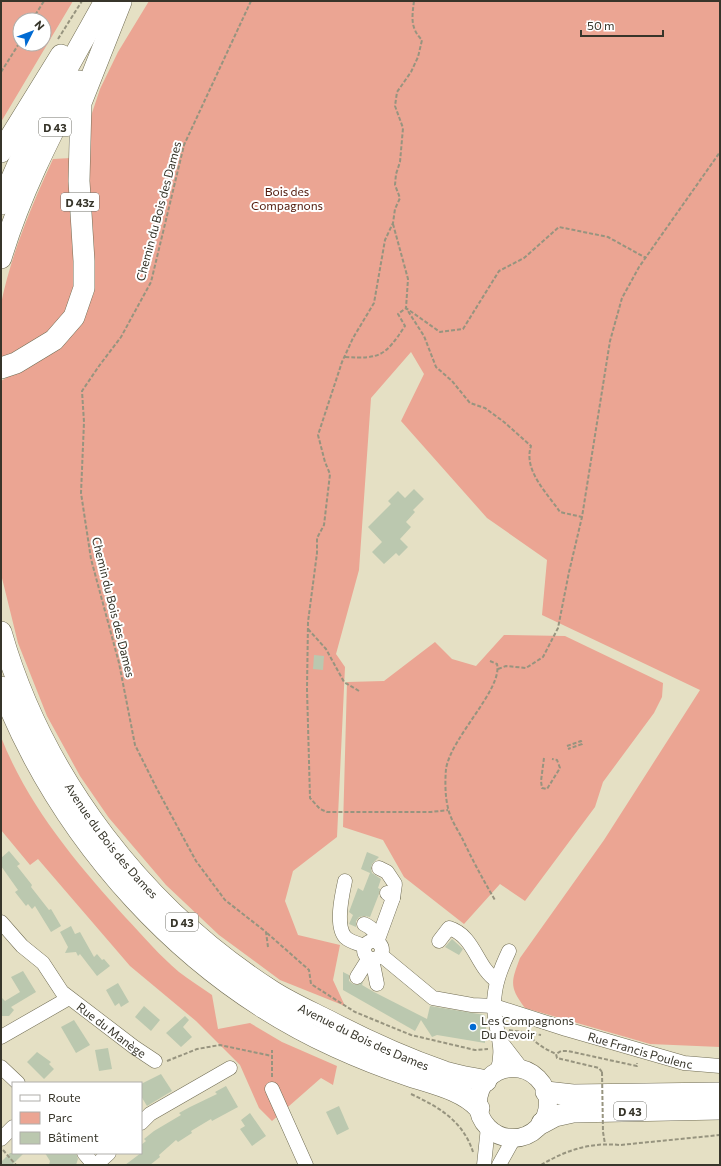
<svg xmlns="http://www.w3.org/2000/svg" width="721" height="1166" viewBox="0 0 721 1166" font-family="Commissioner,sans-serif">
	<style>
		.green { fill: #eba593; fill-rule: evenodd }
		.building { fill: #bbc8af }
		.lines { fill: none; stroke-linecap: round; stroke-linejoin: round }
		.minor-casing { stroke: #706c53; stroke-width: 15 }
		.major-casing { stroke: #706c53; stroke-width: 19 }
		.highway-casing { stroke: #706c53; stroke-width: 22 }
		.path { stroke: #97947f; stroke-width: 2; stroke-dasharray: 4 2; stroke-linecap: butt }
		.minor { stroke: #fff; stroke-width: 14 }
		.major { stroke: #fff; stroke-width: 18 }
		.highway { stroke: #fff; stroke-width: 21 }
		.path-bridge { stroke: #97947f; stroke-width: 2; stroke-dasharray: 4 2; stroke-linecap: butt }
		.poi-dot { fill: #006ad2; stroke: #fff; stroke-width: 1.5 }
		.labels { text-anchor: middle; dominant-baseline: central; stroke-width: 4; stroke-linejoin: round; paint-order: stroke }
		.shield { fill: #fff; stroke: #73726a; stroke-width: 1 }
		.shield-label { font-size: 11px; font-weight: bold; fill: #37352a }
		.park-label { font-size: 12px; fill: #501809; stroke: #fff }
		.street-label { font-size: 12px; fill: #37352a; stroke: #fff }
		.poi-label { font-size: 12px; fill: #37352a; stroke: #fff; text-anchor: start }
	</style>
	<rect width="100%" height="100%" fill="#e5e0c4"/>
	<g class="green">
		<path d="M1 1H73L1 122ZM20 20H44V44H20Z"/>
		<path d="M149 1H720V1047L650 1044 525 1008C509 987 511 982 520 958L604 840 700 690 542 615 547 560 487 518 401 421 424 374 411 352 371 398 359 570 336 654 345 667 337 837 293 871 285 901 298 935 340 945 333 980 345 1006 280 980 219 935 166 885 109 818 80 776 47 716 18 643 1 574V381L59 346 79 323 94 293V260L86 153 90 119 100 89 118 52Z"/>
		<path d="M71 158 77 291 60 325 1 362C1 344 0 322 1 304 11 254 32 205 53 159Z"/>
		<polygon points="504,635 565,636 663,683 662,697 654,713 603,782 595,807 525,901 500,884 464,924 404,877 383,840 343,827 347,682 384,681 435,642 452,659 476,666"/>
		<path d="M1 737C28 806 77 864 126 918 143 936 160 956 179 972 189 980 201 987 212 995L218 1029 250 1023 282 1042 337 1066 333 1085 321 1078 272 1121 259 1108 240 1065 196 1021 130 966 38 859 30 865 1 830Z"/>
	</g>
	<g class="building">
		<polygon points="414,489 424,499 413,510 415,512 406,522 411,527 400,539 408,547 399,556 396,553 384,564 372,552 382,542 368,527 391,504 388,501 398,491 405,498"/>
		<polygon points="314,655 324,656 323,670 313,669"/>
		<polygon points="9,851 20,864 17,866 32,885 31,887 49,910 51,909 61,926 51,932 35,906 32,909 28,904 26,906 15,892 18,890 1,866 1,858"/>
		<polygon points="367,852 379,857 372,864 371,869 372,873 381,879 378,888 380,889 379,894 370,917 364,916 359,917 356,921 356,927 349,924 353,915 349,912 358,888 363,891 370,873 361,869"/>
		<polygon points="71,926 75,934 80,932 94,957 97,954 102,960 104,959 110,966 97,976 80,954 78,956 76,952 65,953 68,947 60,932"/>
		<polygon points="452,939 463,949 459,955 445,947"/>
		<polygon points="23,971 36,992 11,1007 14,1010 9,1016 1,1016 1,997 5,1001 20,992 11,977"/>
		<polygon points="343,972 349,975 349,981 353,984 357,985 363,982 362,985 374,992 427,1019 430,1006 485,1015 487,1041 485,1041 485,1043 437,1035 432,1037 421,1020 415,1031 343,990"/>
		<polygon points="118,983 129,1002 121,1007 119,1003 115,1006 106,990"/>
		<polygon points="144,1006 160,1020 151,1031 135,1017"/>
		<polygon points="185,1016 189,1020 183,1027 192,1037 181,1047 166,1033"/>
		<polygon points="74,1020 90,1045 76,1053 61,1027"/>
		<polygon points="108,1048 112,1069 99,1071 95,1050"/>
		<polygon points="37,1052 51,1062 49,1064 54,1069 44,1079 27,1062"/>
		<polygon points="161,1074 172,1091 147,1106 141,1096 141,1084"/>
		<polygon points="226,1086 238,1107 212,1121 211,1119 191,1131 192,1133 178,1142 176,1140 159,1155 160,1157 150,1165 125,1165 141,1153 141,1145 146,1141 144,1139 154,1131 181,1115 179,1113 190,1107 217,1094 215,1092"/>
		<polygon points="339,1106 349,1129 337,1135 326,1112"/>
		<polygon points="250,1113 266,1136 252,1146 240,1129 245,1126 241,1120"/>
		<polygon points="10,1153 24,1153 12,1165 1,1165 1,1162"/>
		<polygon points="45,1153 76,1153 78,1159 76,1165 49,1165 50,1161"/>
	</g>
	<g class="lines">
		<g class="minor-casing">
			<g id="minor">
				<polyline points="379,868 387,872 395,884 393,898"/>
				<path d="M345 881C342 895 335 925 345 937 350 942 359 944 365 946"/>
				<path id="s1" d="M1 922 22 946 43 963 62 992 134 1047 155 1061"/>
				<path d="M364 924C373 928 376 933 377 942"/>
				<path d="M439 941 449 928C475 936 476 967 497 981"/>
				<circle cx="373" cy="950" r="9"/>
				<polyline points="377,942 393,898 387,893"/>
				<path id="s2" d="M381 955 433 998 472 1005 494 1006 566 1029 684 1063 720 1066"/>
				<polyline points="372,959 377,984"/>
				<polyline points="357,977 369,958"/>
				<polyline points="1,1037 69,998"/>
				<polyline points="501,1042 522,1069"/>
				<polyline points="1,1067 18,1083"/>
				<path d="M497 1072C506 1046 494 1030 494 1005 494 985 501 968 509 951"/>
				<polyline points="272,1089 306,1165"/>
				<polyline points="141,1123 150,1114 230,1068"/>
				<polyline points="1,1139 13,1127"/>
				<polyline points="84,1153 94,1165"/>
				<polyline points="96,1165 109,1153"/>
				<polyline points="484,1165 488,1127"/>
				<polyline points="499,1165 514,1138"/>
			</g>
		</g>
		<g class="major-casing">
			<circle id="major" cx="513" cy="1103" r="35"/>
		</g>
		<g class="highway-casing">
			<g id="highway">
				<polyline points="1,152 61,55"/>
				<path d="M1 204C29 133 68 67 105 1"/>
				<path d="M1 258C20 195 49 138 79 81"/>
				<polyline points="1,368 16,363 54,340 74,317 84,288 84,261 79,181 81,103 121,2"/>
				<path id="s3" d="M1 632C43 779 144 909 272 991 289 1002 309 1011 327 1020 365 1040 405 1058 445 1072 458 1076 472 1078 486 1081"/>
				<path d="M1 687C62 842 184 978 336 1047 360 1058 383 1067 407 1075 430 1083 462 1089 479 1108"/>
				<polyline points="546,1092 573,1095 720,1093"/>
				<polyline points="542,1123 555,1116 573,1112 720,1109"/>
			</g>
		</g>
		<g class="path">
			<polyline points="251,1 184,145 151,282 121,337 99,366 82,391 84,422 81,493 91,559 119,663 135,745 157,789 196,861 225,900 266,932 268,947"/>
			<path d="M414 1C412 17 410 28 422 40L418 57 411 72 397 92 395 106 403 128 400 162 396 174 395 185 400 198 395 209 393 223 385 240 374 303 353 338 342 362 318 435 325 462 330 474 324 525 317 538V553L308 622 307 689 310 798 320 809 327 812H431L448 810"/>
			<polyline points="32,20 44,1"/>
			<polyline points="58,39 82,1"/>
			<polyline points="1,72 20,42"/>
			<path d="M393 224 408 279 406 308 424 336 436 367 452 381 470 403 485 408 504 422 531 446C523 470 547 493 560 512L582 517"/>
			<path d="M345 357C381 359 385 356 405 326L398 314 406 308 440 332 463 329 499 271 524 258 559 227 608 237 646 258"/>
			<polyline points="308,629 326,649 344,682 359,691"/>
			<path d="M490 661 497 664C503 689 451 737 446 769 445 781 445 796 448 808 450 818 457 829 462 838 472 859 483 880 495 900"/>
			<polyline points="498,669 506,666 526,668 543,657 558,628 569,572 582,517 610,341 622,298 639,267 720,152"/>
			<polyline points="567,746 581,741 582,744 568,749"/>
			<polyline points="544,758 541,781 542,788 547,789 560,768 557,760 552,759"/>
			<polyline points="267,933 309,970 311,984 355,1012 411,1035 475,1050 488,1049"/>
			<polyline points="509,1030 541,1035"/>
			<path d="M528 1033C534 1043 545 1049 556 1054"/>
			<polyline points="167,1061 197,1049 220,1045 272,1056"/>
			<polyline points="602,1072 599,1068 557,1058 556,1054 561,1051 568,1051 632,1065 637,1066 637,1063"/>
			<polyline points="272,1077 272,1050"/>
			<path d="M411 1094C439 1107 463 1121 473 1152"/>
			<polyline points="603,1132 605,1144"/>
			<polyline points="3,1150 16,1165"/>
			<path d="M541 1165C566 1150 591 1142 620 1145L720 1135"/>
		</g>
		<use href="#minor" class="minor"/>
		<use href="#major" class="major"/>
		<use href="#highway" class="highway"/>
		<polyline class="path-bridge" points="602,1072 603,1132"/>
	</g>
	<circle class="poi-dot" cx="473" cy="1027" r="4"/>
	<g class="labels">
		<g class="shield">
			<rect x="39" y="118" width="32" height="18" rx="3"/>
			<rect x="61" y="193" width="38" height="18" rx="3"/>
			<rect x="166" y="913" width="32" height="18" rx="3"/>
			<rect x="614" y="1102" width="32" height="18" rx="3"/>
		</g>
		<g class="shield-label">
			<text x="55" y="127">D 43</text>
			<text x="80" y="202">D 43z</text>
			<text x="182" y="922">D 43</text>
			<text x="630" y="1111">D 43</text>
		</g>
		<g class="park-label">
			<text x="287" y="191">Bois des<tspan x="287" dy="14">Compagnons</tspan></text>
		</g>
		<g class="street-label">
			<text transform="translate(158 211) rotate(-75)">Chemin du Bois des Dames</text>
			<text transform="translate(114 607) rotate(76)">Chemin du Bois des Dames</text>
			<text stroke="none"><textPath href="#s3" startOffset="238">Avenue du Bois des Dames</textPath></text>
			<text stroke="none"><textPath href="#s1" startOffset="156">Rue du Manège</textPath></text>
			<text stroke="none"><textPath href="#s3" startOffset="562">Avenue du Bois des Dames</textPath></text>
			<text stroke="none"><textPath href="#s2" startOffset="282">Rue Francis Poulenc</textPath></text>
		</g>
		<g class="poi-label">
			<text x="481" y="1020">Les Compagnons<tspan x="481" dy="14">Du Devoir</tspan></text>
		</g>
	</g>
	<rect width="721" height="1166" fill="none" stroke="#37352a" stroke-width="4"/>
	<rect x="12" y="1082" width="130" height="72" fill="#ffffff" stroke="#afaeaa"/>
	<rect x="20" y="1095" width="20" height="6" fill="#ffffff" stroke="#afaeaa"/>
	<text x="48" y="1102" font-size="12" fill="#37352a">Route</text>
	<rect x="20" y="1112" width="20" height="12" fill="#eba593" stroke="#afaeaa"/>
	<text x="48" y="1122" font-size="12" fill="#37352a">Parc</text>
	<rect x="20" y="1132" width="20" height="12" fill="#bbc8af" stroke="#afaeaa"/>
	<text x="48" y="1142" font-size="12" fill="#37352a">Bâtiment</text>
	<g transform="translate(32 32) rotate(48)"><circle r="19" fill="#ffffff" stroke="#afaeaa"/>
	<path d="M0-3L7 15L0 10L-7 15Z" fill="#006ad2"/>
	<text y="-6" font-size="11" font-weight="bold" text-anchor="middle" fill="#37352a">N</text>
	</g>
	<path d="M581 30v6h82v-6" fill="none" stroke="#37352a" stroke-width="2"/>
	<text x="587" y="30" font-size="12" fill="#37352a" stroke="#ffffff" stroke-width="3" paint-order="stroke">50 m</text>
</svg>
